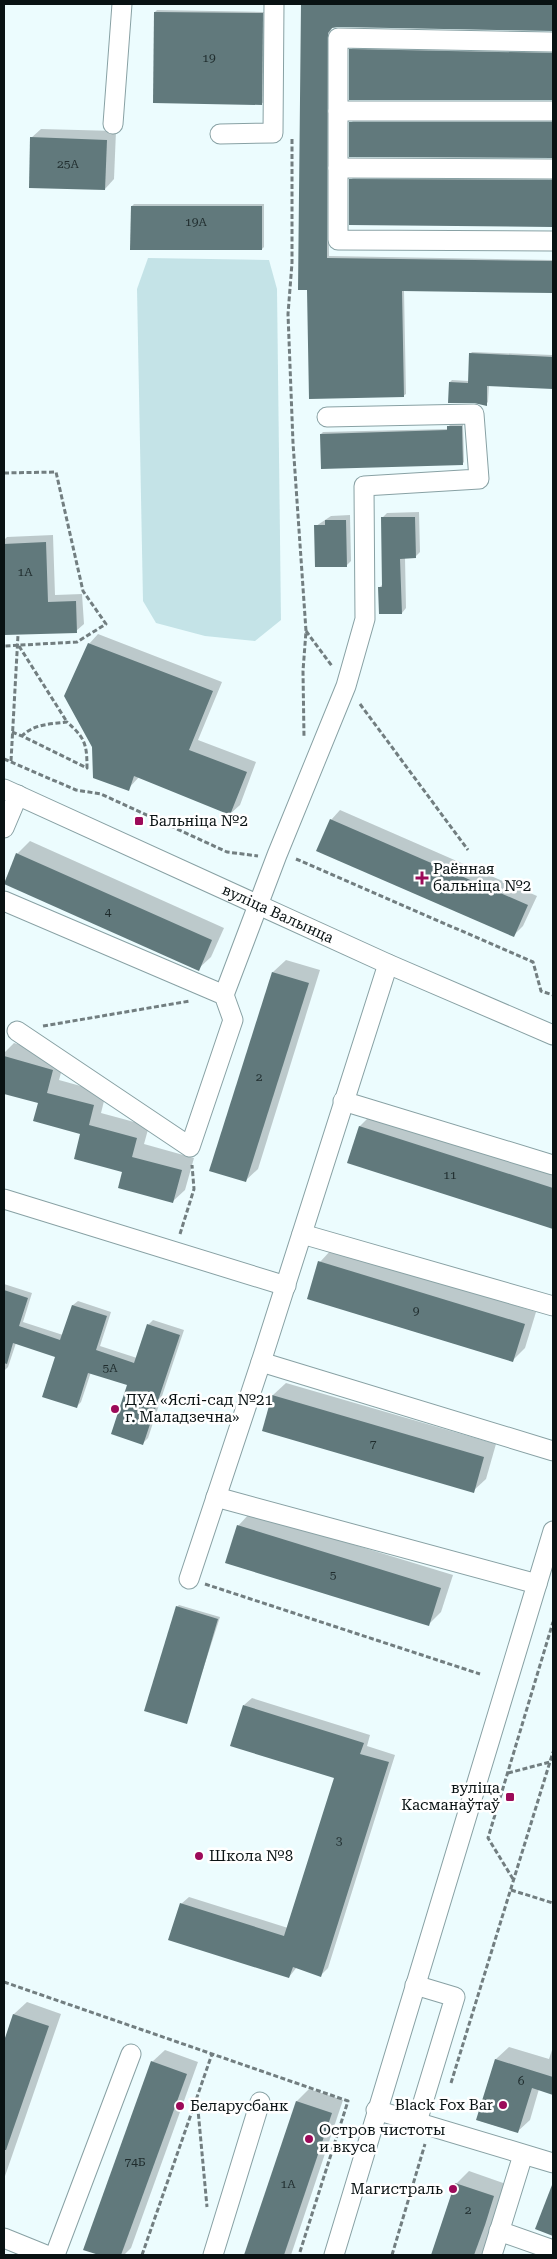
<svg xmlns="http://www.w3.org/2000/svg" width="557" height="2259" viewBox="0 0 557 2259" font-family="'Roboto Serif',serif">
	<style>
		.green { fill: #c4e3e7 }
		.shadow { fill: #0003 }
		.building { fill: #61797c }
		.lines { fill: none; stroke-linecap: round; stroke-linejoin: round }
		.minor-casing { stroke: #88a1a4; stroke-width: 21 }
		.path { stroke: #727e80; stroke-width: 3; stroke-dasharray: 5 2.5; stroke-linecap: butt }
		.minor { stroke: #fff; stroke-width: 19 }
		.poi-dot { fill: #9c0a59; stroke: #fff; stroke-width: 2 }
		.labels { text-anchor: middle; dominant-baseline: central; stroke-width: 5; stroke-linejoin: round; paint-order: stroke }
		.number-label { font-size: 12px; fill: #1f2c2d }
		.poi-label { font-size: 15px; fill: #091213; stroke: #fff; text-anchor: start }
		.street-label { font-size: 15px; fill: #091213; stroke: #fff }
	</style>
	<rect width="100%" height="100%" fill="#ecfcfe"/>
	<polygon class="green" points="148,258 269,260 277,289 281,620 255,641 205,636 156,623 143,601 137,289"/>
	<g class="shadow">
		<polygon points="302,4 553,4 553,29 338,26 333,27 328,35 329,256 553,260 553,292 404,290 406,394 403,396 308,289 300,288"/>
		<polygon points="157,10 264,12 264,102 261,104 155,12"/>
		<polygon points="353,48 553,52 553,99 350,98 350,50"/>
		<polygon points="353,121 553,121 553,157 350,156 350,123"/>
		<polygon points="41,129 116,131 114,179 105,189 31,138"/>
		<polygon points="353,178 553,179 553,225 350,224 350,180"/>
		<polygon points="134,204 264,204 264,247 262,249 132,206"/>
		<polygon points="472,352 553,355 553,388 489,385 488,402 486,404 450,382 452,380 469,381 470,354"/>
		<polygon points="450,424 463,424 464,462 462,464 321,434 323,432 448,429"/>
		<polygon points="419,512 420,552 415,557 405,557 406,608 402,613 379,588 383,584 382,518 387,513"/>
		<polygon points="350,515 351,561 346,566 316,526 331,516"/>
		<polygon points="53,535 55,595 82,594 84,624 76,631 4,634 4,540 7,537"/>
		<polygon points="98,634 222,682 198,740 256,762 240,805 230,814 139,777 128,789 89,644"/>
		<polygon points="340,810 537,896 523,926 514,935 331,820"/>
		<polygon points="30,841 224,928 211,957 198,969 4,883 17,854"/>
		<polygon points="286,960 320,970 258,1169 245,1181 211,1170 273,972"/>
		<polygon points="14,1043 65,1058 59,1080 106,1093 101,1113 149,1126 144,1144 194,1158 185,1190 172,1202 124,1172 82,1133 39,1102 4,1092 4,1053"/>
		<polygon points="372,1114 553,1171 553,1226 348,1162 360,1126"/>
		<polygon points="332,1249 536,1312 525,1348 513,1360 320,1262"/>
		<polygon points="4,1284 32,1293 23,1322 63,1335 73,1305 78,1301 111,1312 100,1346 137,1358 148,1325 153,1320 184,1330 148,1438 143,1443 129,1384 91,1372 81,1402 76,1407 56,1356 16,1343 8,1367 4,1371"/>
		<polygon points="286,1383 496,1444 486,1479 473,1491 263,1430 273,1395"/>
		<polygon points="250,1513 453,1575 441,1612 429,1624 238,1526"/>
		<polygon points="179,1605 220,1617 186,1722 177,1607"/>
		<polygon points="252,1698 370,1735 367,1746 395,1755 328,1968 321,1975 297,1967 289,1977 181,1904 189,1897 288,1928 336,1777 244,1705"/>
		<polygon points="27,2002 61,2014 4,2179 4,2045 14,2014"/>
		<polygon points="509,2047 549,2059 553,2047 553,2094 539,2089 530,2120 517,2132 477,2120 496,2059"/>
		<polygon points="165,2050 198,2062 131,2248 124,2255 103,2255 85,2249 152,2062"/>
		<polygon points="309,2089 343,2100 291,2255 245,2255 297,2101"/>
		<polygon points="469,2171 506,2184 482,2255 432,2255 456,2184"/>
	</g>
	<g class="building">
		<polygon points="301,4 553,4 553,31 338,27 332,28 328,33 327,258 553,261 553,293 402,291 404,397 309,399 307,290 298,290"/>
		<polygon points="154,12 263,13 262,105 153,103"/>
		<polygon points="349,49 553,53 553,100 349,100"/>
		<polygon points="349,122 553,122 553,158 349,157"/>
		<polygon points="30,137 107,140 105,190 29,188"/>
		<polygon points="349,179 553,180 553,227 349,225"/>
		<polygon points="131,206 262,206 262,250 130,250"/>
		<polygon points="469,353 553,357 553,389 487,386 487,406 474,403 448,403 449,382 468,383"/>
		<polygon points="447,426 462,426 463,465 321,469 320,434 447,430"/>
		<polygon points="381,517 415,517 416,558 400,559 402,614 379,614 378,587 382,587"/>
		<polygon points="325,520 346,520 347,567 315,567 314,525 325,525"/>
		<polygon points="46,542 48,602 76,601 77,633 4,635 4,544"/>
		<polygon points="88,643 213,691 189,750 247,772 230,815 134,776 129,791 93,778 92,747 64,696"/>
		<polygon points="330,819 528,905 514,937 316,851"/>
		<polygon points="16,853 212,940 199,971 4,884"/>
		<polygon points="272,972 309,983 246,1182 209,1171"/>
		<polygon points="4,1056 53,1070 47,1093 94,1105 89,1125 137,1138 132,1157 182,1170 173,1203 118,1188 122,1172 74,1159 80,1134 33,1121 38,1103 4,1094"/>
		<polygon points="359,1126 553,1188 553,1229 347,1163"/>
		<polygon points="318,1261 525,1324 513,1362 307,1299"/>
		<polygon points="4,1290 28,1298 19,1326 60,1340 72,1305 107,1316 96,1350 134,1363 147,1324 180,1335 143,1445 111,1434 127,1385 88,1373 77,1408 42,1397 55,1357 13,1343 7,1364 4,1363"/>
		<polygon points="272,1395 484,1457 474,1493 262,1431"/>
		<polygon points="237,1525 441,1588 429,1626 225,1563"/>
		<polygon points="176,1606 218,1619 187,1724 144,1711"/>
		<polygon points="243,1705 364,1743 360,1754 389,1762 321,1977 293,1967 289,1978 168,1940 180,1903 284,1936 334,1778 230,1746"/>
		<polygon points="13,2014 49,2026 6,2150 4,2150 4,2041"/>
		<polygon points="495,2059 553,2077 553,2095 532,2088 518,2133 476,2120"/>
		<polygon points="151,2061 187,2074 121,2255 99,2255 83,2250"/>
		<polygon points="296,2101 332,2113 284,2255 244,2255"/>
		<polygon points="455,2183 494,2196 485,2225 474,2255 431,2255"/>
		<polygon points="552,2185 553,2185 553,2236 535,2229"/>
	</g>
	<g class="lines">
		<g class="minor-casing">
			<g id="minor">
				<polyline points="553,42 338,38 338,240 553,241"/>
				<polyline points="338,111 553,111"/>
				<polyline points="113,124 122,4"/>
				<polyline points="220,134 273,133 274,4"/>
				<polyline points="338,168 553,169"/>
				<path id="s1" d="M4 789 388 964 553 1035"/>
				<polyline points="4,828 18,795"/>
				<polyline points="4,901 224,995 233,1020 190,1147 17,1031"/>
				<polyline points="224,995 277,855 346,686 365,619 364,486 479,479 474,414 327,417"/>
				<polyline points="343,1101 553,1165"/>
				<polyline points="4,1199 286,1286"/>
				<polyline points="302,1234 553,1306"/>
				<polyline points="261,1362 553,1451"/>
				<polyline points="216,1497 537,1584"/>
				<polyline points="189,1579 261,1362 388,964"/>
				<polyline points="415,1985 455,1997 417,2122"/>
				<polyline points="376,2110 553,2163"/>
				<polyline points="499,2231 553,2250"/>
				<polyline points="4,2238 46,2255"/>
				<polyline points="55,2255 131,2054"/>
				<polyline points="213,2255 260,2102"/>
				<polyline points="334,2255 553,1531"/>
				<polyline points="492,2255 523,2155"/>
			</g>
		</g>
		<g class="path">
			<polyline points="292,139 292,263 288,314 293,443 306,631 303,671 304,737"/>
			<polyline points="4,473 56,472 83,591 106,624 77,642 4,646"/>
			<polyline points="306,631 332,666"/>
			<polyline points="19,646 67,722"/>
			<polyline points="360,704 468,850"/>
			<path d="M12 732 22 736 87 768C87 744 85 738 67 722 50 724 34 724 22 736"/>
			<polyline points="4,759 76,790 101,794 227,852 258,856"/>
			<polyline points="11,761 18,635"/>
			<polyline points="296,859 533,962 541,991 553,995"/>
			<polyline points="43,1026 190,1001"/>
			<polyline points="180,1234 194,1189 192,1165"/>
			<polyline points="205,1584 480,1674"/>
			<polyline points="508,1773 550,1762"/>
			<polyline points="513,1879 488,1838 553,1622"/>
			<polyline points="511,1890 553,1903"/>
			<polyline points="4,1982 348,2101 299,2255"/>
			<polyline points="451,2083 553,1752"/>
			<polyline points="197,2099 207,2207"/>
			<polyline points="142,2255 212,2054"/>
			<polyline points="392,2255 425,2144"/>
		</g>
		<use href="#minor" class="minor"/>
	</g>
	<g class="poi-dot">
		<rect x="134" y="816" width="10" height="10" rx="2.5"/>
		<path d="M419.5 870.5h5v5h5v5h-5v5h-5v-5h-5v-5h5z"/>
		<circle cx="115" cy="1409" r="5"/>
		<rect x="505" y="1792" width="10" height="10" rx="2.5"/>
		<circle cx="199" cy="1856" r="5"/>
		<circle cx="503" cy="2105" r="5"/>
		<circle cx="180" cy="2106" r="5"/>
		<circle cx="309" cy="2139" r="5"/>
		<circle cx="453" cy="2189" r="5"/>
	</g>
	<g class="labels">
		<g class="number-label">
			<text x="209" y="58">19</text>
			<text x="68" y="164">25А</text>
			<text x="196" y="222">19А</text>
			<text x="25" y="572">1А</text>
			<text x="108" y="912">4</text>
			<text x="259" y="1077">2</text>
			<text x="450" y="1175">11</text>
			<text x="416" y="1311">9</text>
			<text x="110" y="1368">5А</text>
			<text x="373" y="1444">7</text>
			<text x="333" y="1575">5</text>
			<text x="339" y="1841">3</text>
			<text x="521" y="2081">6</text>
			<text x="135" y="2162">74Б</text>
			<text x="288" y="2184">1А</text>
			<text x="468" y="2210">2</text>
		</g>
		<g class="poi-label">
			<text x="149" y="821">Бальніца №2</text>
			<text x="433" y="869">Раённая<tspan x="433" dy="17">бальніца №2</tspan></text>
			<text x="125" y="1400">ДУА «Яслі-сад №21<tspan x="125" dy="17">г. Маладзечна»</tspan></text>
			<text x="500" y="1788" text-anchor="end">вуліца<tspan x="500" dy="17">Касманаўтаў</tspan></text>
			<text x="209" y="1856">Школа №8</text>
			<text x="493" y="2105" text-anchor="end">Black Fox Bar</text>
			<text x="190" y="2106">Беларусбанк</text>
			<text x="319" y="2130">Остров чистоты<tspan x="319" dy="17">и вкуса</tspan></text>
			<text x="443" y="2189" text-anchor="end">Магистраль</text>
		</g>
		<g class="street-label">
			<text stroke="none"><textPath href="#s1" startOffset="301">вуліца Валынца</textPath></text>
		</g>
	</g>
	<rect width="557" height="2259" fill="none" stroke="#091213" stroke-width="10"/>
</svg>
